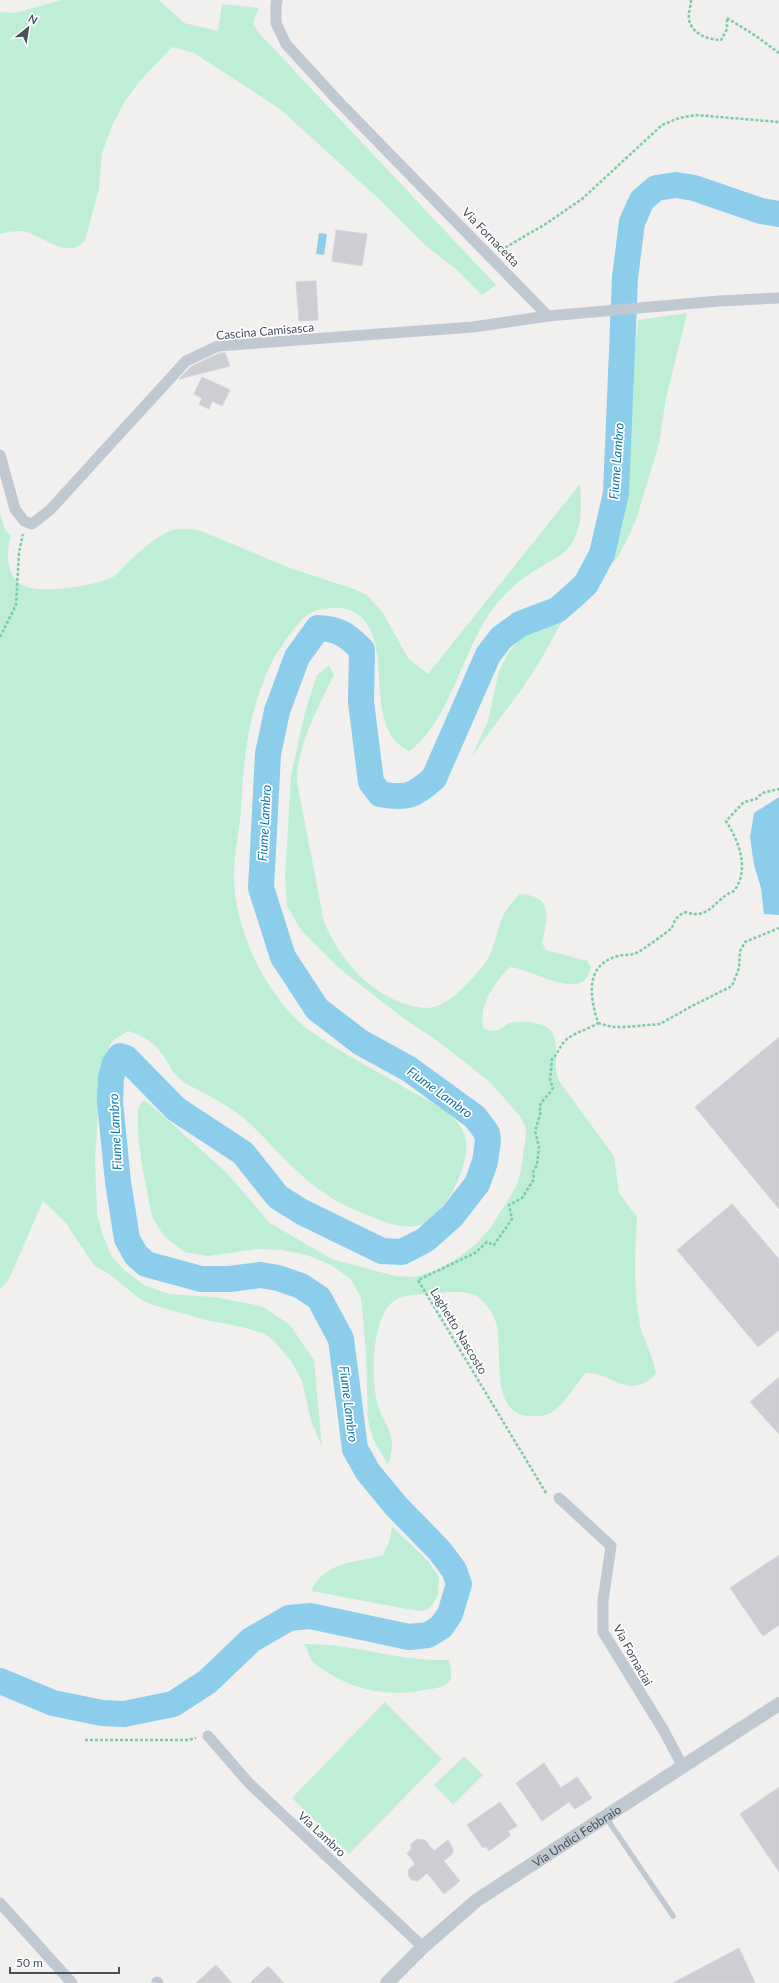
<svg xmlns="http://www.w3.org/2000/svg" width="779" height="1983" viewBox="0 0 779 1983" font-family="Lato,sans-serif">
	<style>
		.green { fill: #beefd6 }
		.water { fill: #8ccdeb }
		.lines { fill: none; stroke-linecap: round; stroke-linejoin: round }
		.river { stroke: #8ccdeb; stroke-width: 26 }
		.building { fill: #ccced4; stroke: #d3d5db }
		.path { stroke: #76ccab; stroke-width: 2.5; stroke-dasharray: 3 2; stroke-linecap: butt }
		.service { stroke: #c0c8d1; stroke-width: 5.5 }
		.minor { stroke: #c0c8d1; stroke-width: 11 }
		.tertiary { stroke: #c0c8d1; stroke-width: 14 }
		.labels { text-anchor: middle; dominant-baseline: central; stroke-width: 3.5; stroke-linejoin: round; paint-order: stroke }
		.street-label { font-size: 12px; fill: #47505c; stroke: #fff }
		.water-label { font-size: 13px; font-style: italic; fill: #0e78a9; stroke: #fff }
	</style>
	<rect width="100%" height="100%" fill="#f2efef"/>
	<g class="green">
		<path d="M62 0H159L184 23 218 31 222 4 259 8 253 23 258 32 496 285 482 295 457 270 425 245 381 201 280 109 194 53 172 47 140 81 125 101 112 126 102 153 99 189 85 240C67 262 43 234 22 231 15 231 7 232 0 234V12L15 13Z"/>
		<polygon points="687,313 666,398 659,444 637,517 626,542 618,557 585,590 568,611 540,661 524,686 472,756 488,721 499,671 510,650 531,629 595,573 606,559 616,540 623,516 628,484 631,386 638,320"/>
		<path d="M580 484C582 507 583 538 562 554 549 563 534 570 521 580 501 595 487 615 476 637 459 671 441 730 409 751 356 726 403 625 346 609 335 607 317 608 307 615 298 622 277 651 272 662 249 708 243 759 241 810 239 834 233 858 234 882 237 937 270 1004 316 1035 345 1055 377 1071 407 1089 427 1100 454 1111 464 1133 475 1159 444 1221 416 1226 401 1228 385 1223 372 1217 358 1211 342 1205 330 1197 298 1177 274 1146 247 1121 236 1111 221 1103 208 1095 197 1089 183 1084 175 1074 173 1073 169 1065 168 1063 158 1046 148 1037 128 1031L112 1041 101 1065 95 1160 97 1213 102 1233 111 1255 125 1271 144 1285 169 1294 213 1297 252 1304 265 1308 290 1325 314 1360 322 1447 311 1421 302 1381 291 1361 274 1341 265 1334 243 1327 210 1321 156 1306 141 1300 112 1276 94 1265 65 1222 43 1201 9 1279 0 1289V513L5 530 11 536C7 550 5 570 18 582 34 597 94 586 113 577 118 574 122 568 126 564 138 553 155 537 170 531 180 527 191 529 201 531L290 568 354 589 367 595 383 613 408 658 428 674Z"/>
		<path d="M329 665 334 675C318 708 297 744 297 782L324 922C340 959 366 990 405 1004 416 1007 426 1010 437 1006 455 999 471 980 483 966 494 952 495 937 501 921 505 910 512 902 520 894 555 896 547 919 542 943L546 950 587 961 591 967C589 972 587 980 582 982 563 991 530 969 510 967 494 982 477 1008 484 1029 487 1030 491 1031 493 1031 499 1031 505 1025 510 1023 523 1020 549 1021 554 1036 559 1052 552 1063 559 1081L614 1156 619 1193 637 1217C635 1254 633 1289 640 1325 644 1342 654 1357 656 1374 627 1402 614 1372 586 1373 575 1384 567 1401 555 1410 548 1416 538 1417 530 1416 487 1416 505 1345 495 1320 492 1312 486 1303 479 1298 469 1290 450 1292 438 1293 428 1294 408 1294 399 1298 371 1309 371 1377 377 1402 380 1416 392 1430 392 1444 392 1451 390 1459 388 1465L373 1439 368 1420 366 1352 361 1298 351 1279 331 1265 307 1255 282 1250 257 1249 208 1256 184 1252 164 1236 152 1217 142 1165 138 1135V1109L143 1100 151 1105 227 1173 270 1223 332 1259 395 1276 415 1277 436 1270 455 1260 477 1243 491 1227 516 1187 521 1170 526 1135 525 1125 519 1115 490 1082 439 1042 403 1018 339 968 301 930 287 906 285 878 291 776 305 712 317 675Z"/>
		<path d="M392 1526 428 1561 439 1577 438 1595 431 1607 423 1611 407 1609 311 1591C326 1560 354 1564 383 1555L390 1540Z"/>
		<path d="M304 1644C352 1643 400 1662 449 1660 450 1667 454 1678 448 1683 442 1688 431 1689 424 1690 391 1697 355 1691 327 1672 322 1669 315 1665 312 1661 309 1656 307 1649 304 1644Z"/>
		<polygon points="385,1702 442,1759 349,1854 292,1798"/>
		<polygon points="464,1756 483,1775 453,1805 434,1785"/>
	</g>
	<g class="water">
		<polygon points="319,233 327,234 324,255 316,254"/>
		<polygon points="779,797 779,915 764,914 761,888 754,865 750,837 754,813"/>
	</g>
	<g class="lines">
		<path class="river" d="M0 1681 53 1703 102 1713 124 1714 173 1704 207 1682 251 1640 289 1618 310 1616 409 1637 428 1635 441 1627 450 1614 459 1584 454 1570 439 1550 396 1506 368 1472 355 1449 341 1339 319 1298 301 1286 278 1278 261 1275 229 1279H201L146 1264 136 1255 127 1239 118 1182 110 1102 111 1078 115 1063 120 1056 126 1058 176 1109 243 1153 278 1197 302 1212 382 1251 402 1252 425 1240 452 1216 477 1184 485 1162 488 1141 487 1133 475 1117 409 1069 360 1042 317 1009 283 957 261 888 268 754 277 711 297 657 318 628C340 629 347 635 362 650L361 702 371 782 380 794C407 799 414 796 434 778L488 655 501 638 520 624 557 610 572 597 586 584 602 554 616 493 625 278 632 222 642 200 656 188 676 185 694 188 761 211 779 214"/>
	</g>
	<g class="building">
		<polygon points="336,230 367,234 362,266 332,261"/>
		<polygon points="316,281 318,320 299,321 296,282"/>
		<polygon points="220,353 225,353 230,366 179,379 192,366"/>
		<polygon points="202,377 230,390 222,406 212,401 209,409 199,404 202,398 194,394"/>
		<polygon points="779,1037 779,1209 695,1107"/>
		<polygon points="732,1204 779,1259 779,1330 758,1347 677,1250"/>
		<polygon points="779,1377 779,1434 750,1402"/>
		<polygon points="779,1555 779,1625 763,1636 730,1588"/>
		<polygon points="544,1763 561,1788 577,1777 592,1798 575,1809 569,1802 542,1821 516,1783"/>
		<polygon points="779,1787 779,1872 740,1814"/>
		<polygon points="500,1802 517,1826 508,1831 511,1835 489,1851 486,1846 483,1848 467,1825"/>
		<polygon points="417,1839 425,1840 434,1851 448,1840 453,1849 453,1853 444,1861 460,1881 444,1894 427,1873 418,1881 412,1880 408,1875 409,1869 415,1864 407,1853 411,1850 411,1844"/>
		<polygon points="739,1948 755,1983 673,1983"/>
		<polygon points="216,1965 232,1983 196,1983"/>
		<polygon points="268,1966 284,1983 250,1983"/>
	</g>
	<g class="lines">
		<g class="path">
			<path d="M691 0C691 6 688 13 689 19 691 34 709 40 721 40L727 29V18"/>
			<polyline points="727,18 756,36 779,53"/>
			<polyline points="501,250 544,225 582,199 662,125 679,118 696,115 779,122"/>
			<polyline points="0,637 16,605 19,552 23,534"/>
			<polyline points="598,1023 612,1027 626,1027 660,1024 692,1006 732,986 739,968 740,951 745,942 779,928"/>
			<path d="M546 1493 418 1280 475 1253 487 1242 494 1245 512 1219 509 1205 522 1198 534 1179 533 1172 537 1165 539 1147 535 1131 541 1111 539 1107C543 1099 549 1095 553 1088L550 1080 552 1059C559 1053 560 1044 567 1039 576 1032 589 1029 598 1023 590 997 584 965 618 956 624 954 630 956 636 953 645 949 664 934 672 928 674 920 678 915 686 912 710 921 716 897 734 891 750 870 739 841 726 821L744 802 756 799 762 793 779 789"/>
			<polyline points="85,1740 188,1740 196,1738"/>
		</g>
		<polyline class="service" points="605,1816 673,1916"/>
		<g class="minor">
			<polyline points="277,0 276,4 276,23 286,44 338,101 548,316"/>
			<polyline points="0,455 15,509 24,521 32,524 50,510 186,361 218,346 473,327 548,316 719,301 779,298"/>
			<polyline points="559,1498 611,1546 603,1601 603,1632 664,1731 682,1765"/>
			<polyline points="208,1736 249,1783 423,1947"/>
			<polyline points="0,1903 72,1983"/>
			<polyline points="157,1982 158,1983"/>
		</g>
		<path class="tertiary" id="s1" d="M387 1983 423 1947 477 1900 779 1704"/>
	</g>
	<g class="labels">
		<g class="street-label">
			<text transform="translate(491 237) rotate(46)">Via Fornacetta</text>
			<text transform="translate(265 331) rotate(-5)">Cascina Camisasca</text>
			<text transform="translate(459 1331) rotate(59)">Laghetto Nascosto</text>
			<text transform="translate(633 1655) rotate(61)">Via Fornaciai</text>
			<text transform="translate(322 1834) rotate(43)">Via Lambro</text>
			<text stroke="none"><textPath href="#s1" startOffset="241">Via Undici Febbraio</textPath></text>
		</g>
		<g class="water-label">
			<text transform="translate(616 461) rotate(-86)">Fiume Lambro</text>
			<text transform="translate(264 823) rotate(-87)">Fiume Lambro</text>
			<text transform="translate(440 1092) rotate(36)">Fiume Lambro</text>
			<text transform="translate(115 1132) rotate(-93)">Fiume Lambro</text>
			<text transform="translate(349 1404) rotate(83)">Fiume Lambro</text>
		</g>
	</g>
	<g transform="translate(28 28) rotate(30)" stroke="#ffffff" stroke-width="3" paint-order="stroke">
	<path d="M0-3L7 15L0 10L-7 15Z" fill="#47505c"/>
	<text y="-6" font-size="11" font-weight="bold" text-anchor="middle" fill="#47505c">N</text>
	</g>
	<path d="M10 1967v6h109v-6" fill="none" stroke="#47505c" stroke-width="2"/>
	<text x="16" y="1967" font-size="12" fill="#47505c" stroke="#ffffff" stroke-width="3" paint-order="stroke">50 m</text>
</svg>
